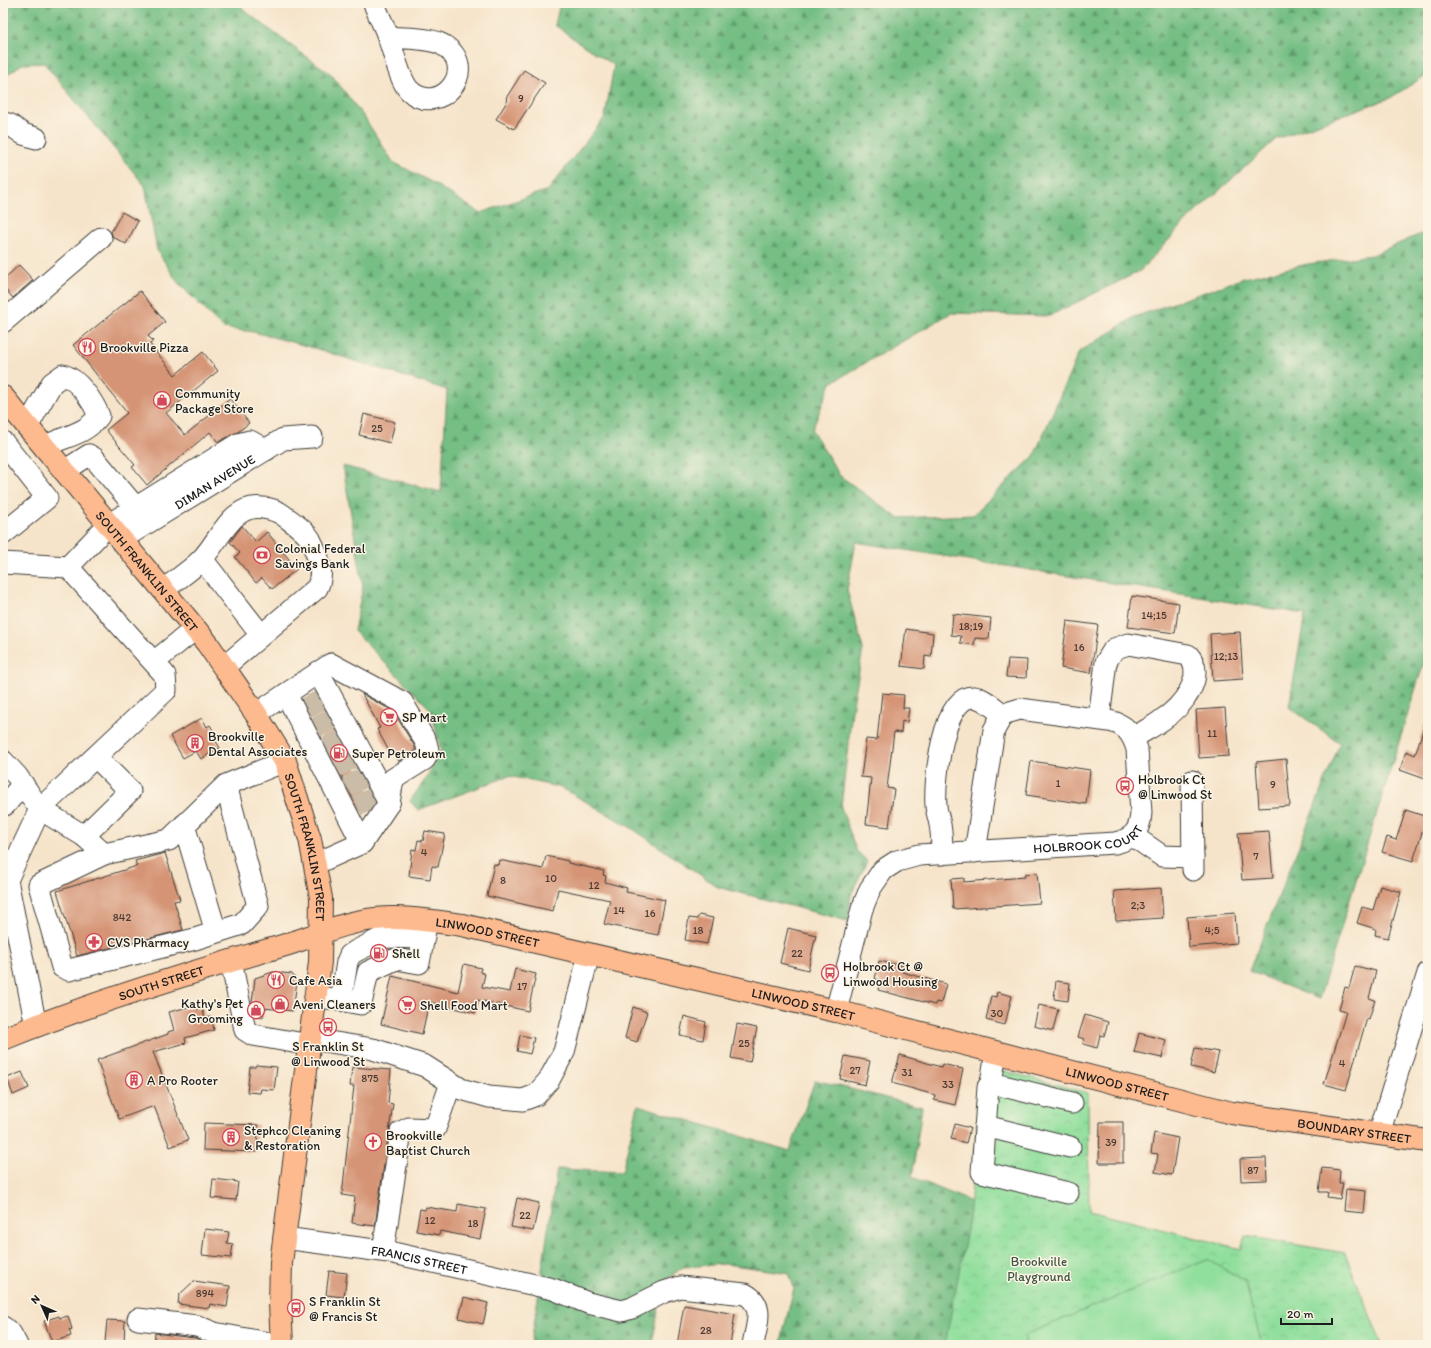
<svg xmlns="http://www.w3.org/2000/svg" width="1431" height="1348" viewBox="0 0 1431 1348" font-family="Itim,sans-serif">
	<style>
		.forest { fill: url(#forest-firs); stroke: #486d50 }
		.park { fill: url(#park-crowns); stroke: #567e5c }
		.garden { fill: #91df9d; stroke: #567e5c }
		.building { fill: #d59476 }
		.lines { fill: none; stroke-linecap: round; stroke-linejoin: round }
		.minor-tunnel { stroke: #cabca7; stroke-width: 21; stroke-dasharray: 21 10; stroke-linecap: butt }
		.minor-casing { stroke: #3d3a36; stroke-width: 23 }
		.major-casing { stroke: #3d3a36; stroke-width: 24 }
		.minor { stroke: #fff; stroke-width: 21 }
		.major { stroke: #fcba8e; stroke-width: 22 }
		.labels { text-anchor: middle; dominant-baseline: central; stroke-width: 3; stroke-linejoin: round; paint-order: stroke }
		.number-label { font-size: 11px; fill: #4a3a32 }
		.poi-label { font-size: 13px; fill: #1c1c1c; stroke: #fcf5e5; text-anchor: start }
		.street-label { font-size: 13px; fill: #1c1c1c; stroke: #fcf5e5 }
		.park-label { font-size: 13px; fill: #3f5643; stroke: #fcf5e5 }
	</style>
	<defs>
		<pattern id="forest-firs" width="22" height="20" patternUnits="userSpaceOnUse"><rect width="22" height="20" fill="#74be84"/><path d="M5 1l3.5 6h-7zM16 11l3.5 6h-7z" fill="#5e9a6b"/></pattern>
		<pattern id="park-crowns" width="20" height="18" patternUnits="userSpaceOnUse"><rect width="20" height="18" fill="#91df9d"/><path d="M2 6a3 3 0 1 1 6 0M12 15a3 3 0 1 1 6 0" fill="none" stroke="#7cbf87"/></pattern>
	</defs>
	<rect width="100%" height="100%" fill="#fcf5e5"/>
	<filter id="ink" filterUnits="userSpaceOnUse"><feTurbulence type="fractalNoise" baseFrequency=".025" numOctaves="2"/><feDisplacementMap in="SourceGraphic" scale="8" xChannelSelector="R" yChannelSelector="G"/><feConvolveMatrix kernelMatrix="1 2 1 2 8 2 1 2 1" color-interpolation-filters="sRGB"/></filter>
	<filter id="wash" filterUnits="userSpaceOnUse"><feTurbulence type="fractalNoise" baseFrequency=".012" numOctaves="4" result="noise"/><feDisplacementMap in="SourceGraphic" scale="16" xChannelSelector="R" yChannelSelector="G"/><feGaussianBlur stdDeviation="0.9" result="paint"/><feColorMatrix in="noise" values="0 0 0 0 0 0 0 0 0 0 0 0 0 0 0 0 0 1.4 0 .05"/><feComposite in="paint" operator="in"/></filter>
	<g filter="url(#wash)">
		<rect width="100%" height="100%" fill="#f6e4ca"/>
		<g class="forest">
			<polygon points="3,3 239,3 244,10 293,47 331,74 364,117 393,162 433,183 480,213 548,190 605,117 614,65 581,44 555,25 560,3 1428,3 1428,74 1390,98 1276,139 1190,217 1140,271 1049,316 951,313 831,383 812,430 840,476 898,518 973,515 1034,456 1079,352 1134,317 1244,278 1308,264 1372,255 1428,231 1428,649 1319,999 1249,971 1340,743 1289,707 1305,614 856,542 847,590 863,649 852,710 841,807 856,850 867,861 851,895 848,921 718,887 630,827 562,788 509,776 418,810 410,801 427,777 441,750 431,710 354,631 363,587 343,466 441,492 447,390 314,348 254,332 223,328 178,283 157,250 145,186 44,63 22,64 3,78"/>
			<polygon points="815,1080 922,1107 912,1177 988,1209 985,1345 780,1345 794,1288 789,1273 726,1264 683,1267 663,1282 652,1345 531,1345 557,1169 622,1172 638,1105 790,1151"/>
		</g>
		<polygon class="park" points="982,1065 1088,1093 1089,1211 1241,1249 1245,1236 1345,1253 1382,1345 945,1345 969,1220"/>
		<polygon class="garden" points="1207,1259 1245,1281 1262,1345 1025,1345 1025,1335"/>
		<g id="blocks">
			<g class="building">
				<polygon points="524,70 545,83 514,129 496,119 508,100 506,98"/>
				<polygon points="122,212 138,221 126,244 113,237 111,232"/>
				<polygon points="19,265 33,280 13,298 3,287 3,280"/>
				<polygon points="140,291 165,322 148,336 153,341 150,344 175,375 203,352 218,371 166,413 185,435 230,399 249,423 238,432 218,442 210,432 147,485 132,467 135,465 106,430 127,413 73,345"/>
				<polygon points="364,414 395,422 390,443 359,435"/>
				<polygon points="242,526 256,542 267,532 297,569 272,589 262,578 256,583 235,557 240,553 230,542"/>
				<polygon points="1132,596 1179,603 1175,633 1128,627"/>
				<polygon points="953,614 991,618 989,639 975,638 974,645 960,643 961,636 951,635"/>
				<polygon points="1067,621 1098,625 1091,673 1061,668"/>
				<polygon points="906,629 933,633 931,657 925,656 924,669 901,666"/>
				<polygon points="1240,632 1243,679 1213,681 1210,634"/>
				<polygon points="1008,659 1027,660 1026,678 1006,677"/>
				<polygon points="882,693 904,695 903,708 909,708 907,722 902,721 901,733 894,732 887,788 894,789 889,827 866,824 871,778 861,777 866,739 877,740"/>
				<polygon points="362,694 393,711 415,747 415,751 399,761 393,752 390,753 377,729 380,728"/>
				<polygon points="318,696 375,802 360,811 304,704"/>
				<polygon points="1225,708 1229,756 1199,758 1196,710"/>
				<polygon points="202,718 207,727 210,725 217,737 214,738 220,748 201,759 196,751 183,758 170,736"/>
				<polygon points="1425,724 1428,725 1428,780 1400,770 1406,751 1415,755"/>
				<polygon points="1286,759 1290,806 1259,808 1256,762"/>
				<polygon points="1031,761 1090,770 1086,804 1026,795"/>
				<polygon points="1406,810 1427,817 1413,861 1382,852 1387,837 1396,840"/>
				<polygon points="425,831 445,834 438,867 432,866 430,879 409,876 412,849 416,850 418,840 423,841"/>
				<polygon points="1269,831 1273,878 1242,880 1238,833"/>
				<polygon points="165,853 180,900 174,901 183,930 77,956 57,891 137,866 135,861"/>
				<polygon points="546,856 568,861 568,863 604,871 603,875 606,876 605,882 627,888 626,892 665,900 658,935 604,924 610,900 558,889 553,911 487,896 494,864 498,865 499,860 543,869"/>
				<polygon points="1037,873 1040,903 953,909 951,879 964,878 964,882 1025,877 1024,874"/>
				<polygon points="1380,886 1401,892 1388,938 1375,935 1376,929 1357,923 1362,907 1373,910"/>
				<polygon points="1161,888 1163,918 1116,921 1114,891"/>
				<polygon points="1235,913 1237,943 1189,947 1187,917"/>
				<polygon points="699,915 713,918 707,944 685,940 689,918 697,919"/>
				<polygon points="788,928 816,935 808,970 780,963"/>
				<polygon points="879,961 904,966 902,972 946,984 941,1003 936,1002 935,1005 878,990 880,980 875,979"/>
				<polygon points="464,964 481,968 480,972 485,974 482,987 510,992 515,969 536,974 528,1011 478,1000 475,1013 429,1002 422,1034 381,1024 392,976 458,992"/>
				<polygon points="1355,966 1376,971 1369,998 1375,1000 1369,1019 1367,1018 1346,1090 1324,1084 1346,1012 1339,1010 1345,987 1349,988"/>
				<polygon points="273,972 292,974 297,981 293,1011 264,1008 263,1017 254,1016 252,1003 255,978"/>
				<polygon points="1056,981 1070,983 1068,1001 1054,999"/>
				<polygon points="997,992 1012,996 1005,1025 986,1020 991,996 996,997"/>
				<polygon points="196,1005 197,1009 202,1008 205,1018 211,1017 214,1030 185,1038 186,1043 153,1052 188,1140 170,1147 154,1106 119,1119 97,1060 168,1034 168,1032 174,1030 169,1012"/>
				<polygon points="1039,1005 1058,1009 1053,1031 1034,1026"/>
				<polygon points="633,1007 647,1012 637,1042 625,1038"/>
				<polygon points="1085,1015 1108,1022 1104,1036 1100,1035 1097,1048 1083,1044 1084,1039 1078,1037"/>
				<polygon points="684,1016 706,1022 703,1040 680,1035"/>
				<polygon points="737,1024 757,1028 750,1062 731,1058"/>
				<polygon points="1139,1033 1166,1040 1162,1058 1134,1052"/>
				<polygon points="520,1035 534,1038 530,1054 517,1051"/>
				<polygon points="1195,1048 1219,1052 1214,1072 1191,1067"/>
				<polygon points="900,1055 941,1067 942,1064 963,1069 955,1105 934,1100 935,1095 892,1083"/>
				<polygon points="845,1056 870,1061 865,1085 840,1079"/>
				<polygon points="256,1065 277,1067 274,1090 261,1089 260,1093 247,1092 250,1067 255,1067"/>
				<polygon points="352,1067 391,1070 388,1103 393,1104 375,1226 352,1223 355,1197 342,1195 354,1086 350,1086"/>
				<polygon points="22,1072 29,1088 13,1095 7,1078"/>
				<polygon points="1100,1122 1123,1122 1123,1163 1099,1163"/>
				<polygon points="204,1123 258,1125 257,1152 203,1150"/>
				<polygon points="955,1124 970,1128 966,1143 951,1139"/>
				<polygon points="1154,1133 1178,1138 1172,1175 1155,1172 1158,1154 1151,1153"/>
				<polygon points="1266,1158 1267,1180 1241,1181 1240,1159"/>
				<polygon points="1322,1168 1340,1170 1339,1183 1343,1183 1340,1199 1327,1197 1328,1192 1319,1192"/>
				<polygon points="213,1179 238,1182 236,1200 211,1198"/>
				<polygon points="1346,1189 1366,1191 1364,1213 1344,1211"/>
				<polygon points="517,1198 539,1203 533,1231 511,1227"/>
				<polygon points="458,1204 486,1209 480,1239 440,1231 439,1235 416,1231 420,1209 425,1210 426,1207 457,1212"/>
				<polygon points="205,1229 229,1232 227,1243 233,1244 231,1258 202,1255"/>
				<polygon points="329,1271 347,1273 344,1297 326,1295"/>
				<polygon points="194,1281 230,1286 227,1307 210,1304 209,1308 178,1304 179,1295"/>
				<polygon points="464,1297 488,1303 483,1324 459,1318"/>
				<polygon points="684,1305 735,1314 730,1345 677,1345"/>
				<polygon points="59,1316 60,1318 68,1316 72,1329 69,1330 71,1336 52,1342 44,1321"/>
				<polygon points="107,1320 125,1321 124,1343 105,1342"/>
				<polygon points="155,1333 194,1338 198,1339 197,1345 154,1345"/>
			</g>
		</g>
	</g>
	<g filter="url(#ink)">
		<use href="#blocks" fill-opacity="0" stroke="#3d3a36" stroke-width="1"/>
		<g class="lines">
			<g class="minor-tunnel">
				<polyline points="304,709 321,700"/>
				<polyline points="315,728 332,719"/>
				<polyline points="325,748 342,739"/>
				<polyline points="336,767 353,758"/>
				<polyline points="347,787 364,777"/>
				<polyline points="357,806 375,797"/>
			</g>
			<g class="minor-casing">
				<g id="minor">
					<path d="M374 3C378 15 384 25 388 37 394 52 399 79 409 90 438 119 482 69 443 45 429 37 405 39 388 37"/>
					<polyline points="3,123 9,124 23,134 36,138"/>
					<polyline points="3,322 101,238"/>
					<path d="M27 427 52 383 63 375C78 379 93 401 99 416 85 435 64 436 44 447"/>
					<polyline points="3,442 47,498 3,534"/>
					<polyline points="64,471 89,455 94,458 136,508"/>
					<path id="s1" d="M120 540 283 439 312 437"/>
					<polyline points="202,559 261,635"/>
					<polyline points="3,563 68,567 165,675 166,690 40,809 7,880 36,1026"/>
					<polyline points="68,567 108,525 238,444 250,441 266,450"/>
					<path d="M163 590C176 580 190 571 201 560 219 542 232 502 263 508 271 509 276 510 283 515 292 522 304 529 310 539 318 555 325 573 317 588L224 667"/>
					<polyline points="154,662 195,629"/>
					<polyline points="318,672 389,803"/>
					<polyline points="286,694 362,843"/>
					<polyline points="256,714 331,664 402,702 426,742 428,750 425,759 393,779 389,803 362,843 315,864"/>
					<path d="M1099 719 1106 662 1114 649 1128 644 1188 655C1208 676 1181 708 1162 720 1153 727 1142 732 1133 738"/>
					<polyline points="3,761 17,776 40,809 84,836 104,854"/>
					<polyline points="1192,781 1193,870"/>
					<polyline points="226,785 258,906 242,924 195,939 69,970 62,967 39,885 104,854 169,840 226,785 285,761"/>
					<polyline points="5,805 23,784"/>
					<polyline points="184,825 216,932"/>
					<polyline points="84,836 130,791 96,757"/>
					<polyline points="1133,836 1162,856 1193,857"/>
					<path d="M942 854C942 842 942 831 939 820 938 815 936 810 936 805 934 784 942 695 974 697 984 698 995 709 1003 714"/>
					<polyline points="231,961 245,1030 253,1035 310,1045"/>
					<polyline points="316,996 361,1004 368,972 396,959 419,963 427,920"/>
					<polyline points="341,1000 347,962 350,955 356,951 384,937 423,938"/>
					<path id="s2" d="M836 1011 862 909 870 889 883 870 897 861 919 855 1115 843C1133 839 1140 831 1141 813L1137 749C1132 733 1125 724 1109 721L1020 709 1003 714 994 730 975 852"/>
					<polyline points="311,1039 373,1049 425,1066 461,1089 489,1097 523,1100 536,1095 549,1080 564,1052 589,954"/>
					<polyline points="996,1052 991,1083 988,1087 982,1172 1068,1193"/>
					<polyline points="991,1083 1072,1103"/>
					<polyline points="985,1126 1070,1147"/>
					<polyline points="1379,1134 1428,973"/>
					<path id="s3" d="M284 1238 389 1252 553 1289 588 1303 622 1311 632 1308 664 1292 680 1287 745 1294C766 1305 756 1326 753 1345"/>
					<polyline points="383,1251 401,1132 409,1128 435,1129 451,1083"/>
					<polyline points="138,1319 197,1326 214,1333 279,1345"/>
					<polyline points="3,1327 11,1334 17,1345"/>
				</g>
			</g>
			<g class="major-casing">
				<g id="major">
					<path id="s4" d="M3 397 207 643 256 714 285 761 310 839 321 898 320 962 281 1263 280 1304 282 1345"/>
					<path id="s5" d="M3 1039C94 1002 188 973 282 946 313 937 343 922 375 919 404 916 433 921 462 925L836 1011 1232 1113 1428 1141"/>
				</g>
			</g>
			<use href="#minor" class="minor"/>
			<use href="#major" class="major"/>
		</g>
	</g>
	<defs>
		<g id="restaurant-ring" transform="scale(0.9)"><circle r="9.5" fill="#fcf5e5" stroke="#d1495b" stroke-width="1.5"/><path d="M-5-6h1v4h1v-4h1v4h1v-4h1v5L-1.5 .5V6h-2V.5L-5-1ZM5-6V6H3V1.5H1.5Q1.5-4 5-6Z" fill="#d1495b"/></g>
		<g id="shop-ring" transform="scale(0.9)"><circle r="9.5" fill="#fcf5e5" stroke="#d1495b" stroke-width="1.5"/><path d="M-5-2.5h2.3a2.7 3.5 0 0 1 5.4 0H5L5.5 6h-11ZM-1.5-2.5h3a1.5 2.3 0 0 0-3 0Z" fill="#d1495b"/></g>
		<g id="bank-ring" transform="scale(0.9)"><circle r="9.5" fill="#fcf5e5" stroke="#d1495b" stroke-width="1.5"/><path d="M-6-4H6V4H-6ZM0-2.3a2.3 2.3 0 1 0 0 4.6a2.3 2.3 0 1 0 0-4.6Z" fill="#d1495b"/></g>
		<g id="supermarket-ring" transform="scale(0.9)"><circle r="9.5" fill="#fcf5e5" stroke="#d1495b" stroke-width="1.5"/><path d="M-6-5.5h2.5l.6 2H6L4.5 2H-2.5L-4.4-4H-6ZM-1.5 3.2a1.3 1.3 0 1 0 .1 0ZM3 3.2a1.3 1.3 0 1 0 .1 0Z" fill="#d1495b"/></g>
		<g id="building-ring" transform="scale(0.9)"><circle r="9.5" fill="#fcf5e5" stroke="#d1495b" stroke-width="1.5"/><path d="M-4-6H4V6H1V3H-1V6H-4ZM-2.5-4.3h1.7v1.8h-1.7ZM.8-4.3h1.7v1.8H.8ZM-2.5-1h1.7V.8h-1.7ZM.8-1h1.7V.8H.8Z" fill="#d1495b"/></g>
		<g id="fuel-ring" transform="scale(0.9)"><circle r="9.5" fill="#fcf5e5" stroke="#d1495b" stroke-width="1.5"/><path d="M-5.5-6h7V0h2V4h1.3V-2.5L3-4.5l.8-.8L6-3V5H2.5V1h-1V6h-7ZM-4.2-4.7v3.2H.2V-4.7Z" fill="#d1495b"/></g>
		<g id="bus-ring" transform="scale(0.9)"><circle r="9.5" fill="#fcf5e5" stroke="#d1495b" stroke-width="1.5"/><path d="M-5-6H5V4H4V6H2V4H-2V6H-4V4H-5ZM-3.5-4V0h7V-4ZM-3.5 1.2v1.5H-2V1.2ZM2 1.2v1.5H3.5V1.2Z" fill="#d1495b"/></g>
		<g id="pharmacy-ring" transform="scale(0.9)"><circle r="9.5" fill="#fcf5e5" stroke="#d1495b" stroke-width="1.5"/><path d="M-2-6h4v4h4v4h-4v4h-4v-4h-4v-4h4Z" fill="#d1495b"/></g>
		<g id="church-ring" transform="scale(0.9)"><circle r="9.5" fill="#fcf5e5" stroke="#d1495b" stroke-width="1.5"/><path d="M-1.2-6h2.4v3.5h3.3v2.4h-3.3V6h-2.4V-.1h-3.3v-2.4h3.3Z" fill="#d1495b"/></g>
	</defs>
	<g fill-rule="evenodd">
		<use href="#restaurant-ring" x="87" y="347"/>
		<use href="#shop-ring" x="162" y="400"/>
		<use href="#bank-ring" x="262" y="555"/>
		<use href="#supermarket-ring" x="389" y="717"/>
		<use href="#building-ring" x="195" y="743"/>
		<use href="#fuel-ring" x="339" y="753"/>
		<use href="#bus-ring" x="1125" y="786"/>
		<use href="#pharmacy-ring" x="94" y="942"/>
		<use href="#fuel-ring" x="379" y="953"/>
		<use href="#bus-ring" x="830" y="973"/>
		<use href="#restaurant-ring" x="276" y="980"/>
		<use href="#shop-ring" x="280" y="1004"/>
		<use href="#supermarket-ring" x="407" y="1005"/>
		<use href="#shop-ring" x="256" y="1010"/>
		<use href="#bus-ring" x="328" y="1027"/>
		<use href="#building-ring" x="134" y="1080"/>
		<use href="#building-ring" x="231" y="1137"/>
		<use href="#church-ring" x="373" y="1142"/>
		<use href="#bus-ring" x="296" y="1308"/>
	</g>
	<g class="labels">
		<g class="number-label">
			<text x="521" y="98">9</text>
			<text x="377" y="428">25</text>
			<text x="1154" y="615">14;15</text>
			<text x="971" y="626">18;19</text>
			<text x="1079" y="647">16</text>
			<text x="1226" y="656">12;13</text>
			<text x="1212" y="733">11</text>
			<text x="1058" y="783">1</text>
			<text x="1273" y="784">9</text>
			<text x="424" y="852">4</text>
			<text x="1256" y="856">7</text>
			<text x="551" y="878">10</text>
			<text x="503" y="880">8</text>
			<text x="594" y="885">12</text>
			<text x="1138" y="905">2;3</text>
			<text x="619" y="910">14</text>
			<text x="650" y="913">16</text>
			<text x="122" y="917">842</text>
			<text x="698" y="930">18</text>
			<text x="1212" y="930">4;5</text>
			<text x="797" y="953">22</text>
			<text x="522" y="986">17</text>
			<text x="997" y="1013">30</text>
			<text x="744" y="1043">25</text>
			<text x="1342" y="1063">4</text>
			<text x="855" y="1070">27</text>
			<text x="907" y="1072">31</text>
			<text x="370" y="1078">875</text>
			<text x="948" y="1084">33</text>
			<text x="1111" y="1142">39</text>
			<text x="1253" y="1170">87</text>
			<text x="525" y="1215">22</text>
			<text x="430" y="1220">12</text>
			<text x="473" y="1223">18</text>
			<text x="205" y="1293">894</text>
			<text x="706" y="1330">28</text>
		</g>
		<g class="poi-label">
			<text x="100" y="347">Brookville Pizza</text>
			<text x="175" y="393">Community<tspan x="175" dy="15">Package Store</tspan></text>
			<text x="275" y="548">Colonial Federal<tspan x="275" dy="15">Savings Bank</tspan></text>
			<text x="402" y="717">SP Mart</text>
			<text x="208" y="736">Brookville<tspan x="208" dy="15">Dental Associates</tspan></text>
			<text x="352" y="753">Super Petroleum</text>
			<text x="1138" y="779">Holbrook Ct<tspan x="1138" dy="15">@ Linwood St</tspan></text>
			<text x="107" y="942">CVS Pharmacy</text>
			<text x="392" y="953">Shell</text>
			<text x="843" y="966">Holbrook Ct @<tspan x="843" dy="15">Linwood Housing</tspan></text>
			<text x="289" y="980">Cafe Asia</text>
			<text x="243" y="1003" text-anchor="end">Kathy's Pet<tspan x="243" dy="15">Grooming</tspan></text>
			<text x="293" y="1004">Aveni Cleaners</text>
			<text x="420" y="1005">Shell Food Mart</text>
			<text x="328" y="1046" text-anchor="middle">S Franklin St<tspan x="328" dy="15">@ Linwood St</tspan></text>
			<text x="147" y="1080">A Pro Rooter</text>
			<text x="244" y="1130">Stephco Cleaning<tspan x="244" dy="15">&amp; Restoration</tspan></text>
			<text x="386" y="1135">Brookville<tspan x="386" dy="15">Baptist Church</tspan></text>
			<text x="309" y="1301">S Franklin St<tspan x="309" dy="15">@ Francis St</tspan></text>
		</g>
		<g class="street-label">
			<text stroke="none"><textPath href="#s1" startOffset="111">DIMAN AVENUE</textPath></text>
			<text stroke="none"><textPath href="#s4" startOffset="226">SOUTH FRANKLIN STREET</textPath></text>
			<text stroke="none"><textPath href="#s2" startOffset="360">HOLBROOK COURT</textPath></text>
			<text stroke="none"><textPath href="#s4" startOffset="550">SOUTH FRANKLIN STREET</textPath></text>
			<text stroke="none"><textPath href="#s5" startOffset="505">LINWOOD STREET</textPath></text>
			<text stroke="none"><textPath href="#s5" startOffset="168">SOUTH STREET</textPath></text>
			<text stroke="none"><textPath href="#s5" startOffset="829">LINWOOD STREET</textPath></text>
			<text stroke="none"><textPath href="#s5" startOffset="1153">LINWOOD STREET</textPath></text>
			<text stroke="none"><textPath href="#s5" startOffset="1395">BOUNDARY STREET</textPath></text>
			<text stroke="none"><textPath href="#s3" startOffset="137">FRANCIS STREET</textPath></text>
		</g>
		<g class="park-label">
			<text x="1039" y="1261">Brookville<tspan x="1039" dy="15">Playground</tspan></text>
		</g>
	</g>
	<rect width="1431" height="1348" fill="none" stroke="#fcf5e5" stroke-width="16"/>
	<g transform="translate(42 1306) rotate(315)" stroke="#fcf5e5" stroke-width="3" paint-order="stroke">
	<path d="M0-3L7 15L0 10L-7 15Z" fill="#1c1c1c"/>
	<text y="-6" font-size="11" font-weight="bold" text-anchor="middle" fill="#1c1c1c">N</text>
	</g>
	<path d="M1281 1318v6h51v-6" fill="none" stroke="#1c1c1c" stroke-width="2"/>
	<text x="1287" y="1318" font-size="12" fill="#1c1c1c" stroke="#fcf5e5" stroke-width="3" paint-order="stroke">20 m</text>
</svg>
